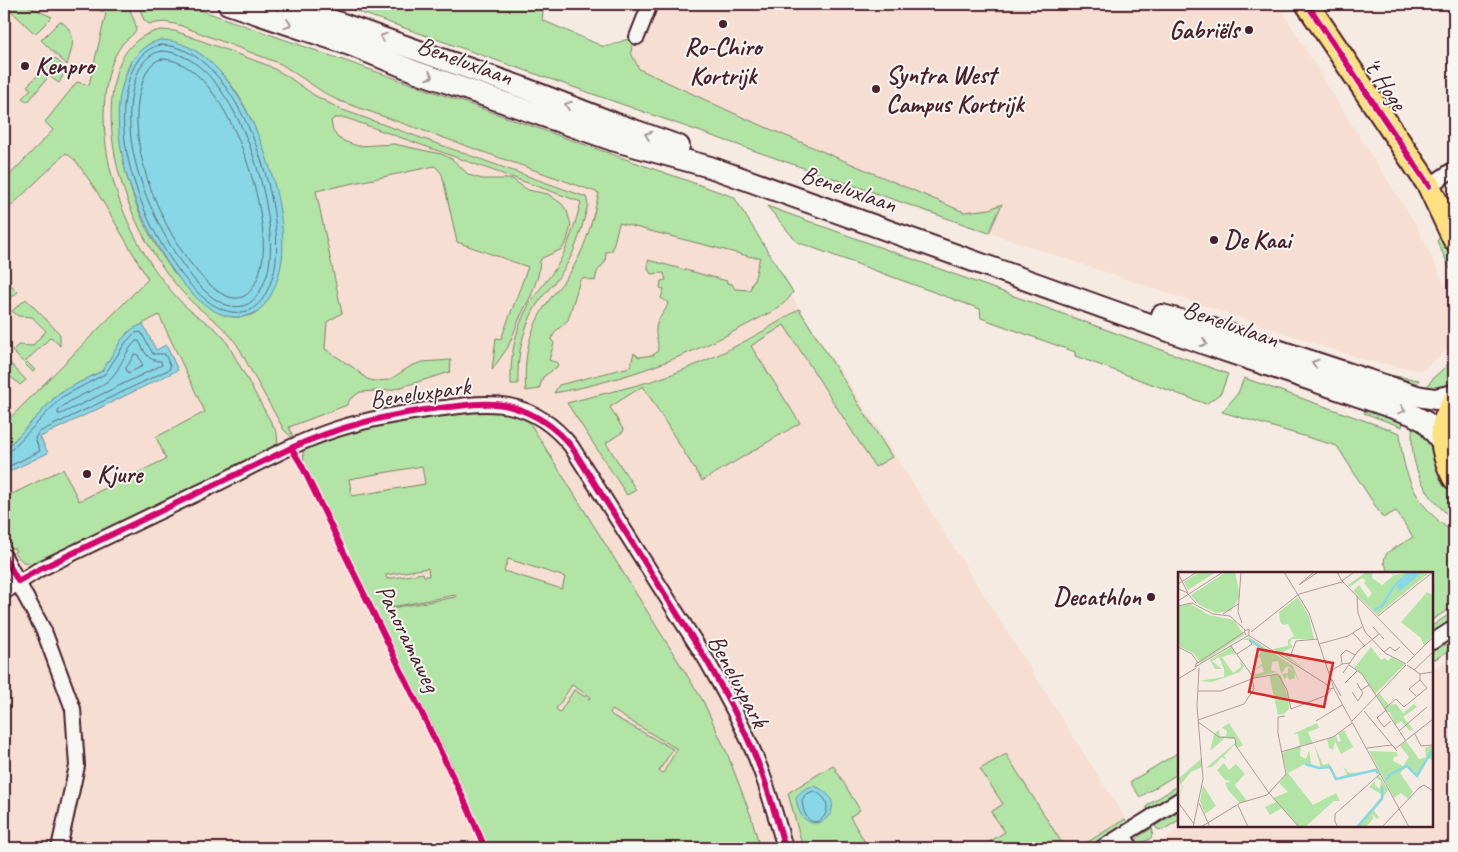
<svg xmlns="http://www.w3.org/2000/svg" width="1458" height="852" viewBox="0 0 1458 852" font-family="Caveat,sans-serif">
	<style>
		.built { fill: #f6ded2 }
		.green { fill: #b1e4a5; stroke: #7e8268; fill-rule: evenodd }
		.water { fill: #88d7e6; stroke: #6f8d9b }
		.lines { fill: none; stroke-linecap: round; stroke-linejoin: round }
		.shore { stroke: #636976; stroke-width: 1 }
		.minor-casing { stroke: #4a1f2b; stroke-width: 18 }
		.secondary-casing { stroke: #4a1f2b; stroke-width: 24 }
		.primary-casing { stroke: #4a1f2b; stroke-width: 26 }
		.minor { stroke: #f6f6f2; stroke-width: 14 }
		.secondary { stroke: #f6f6f2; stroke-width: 20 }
		.primary { stroke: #fde080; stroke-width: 22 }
		.cycleway-casing { stroke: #f6f6f2; stroke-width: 9 }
		.cycleway { stroke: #d6006c; stroke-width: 6 }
		.oneway { stroke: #a99598 }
		.poi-dot { fill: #4a1f2b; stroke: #f6f6f2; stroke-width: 2 }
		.labels { text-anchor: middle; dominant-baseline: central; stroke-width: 4; stroke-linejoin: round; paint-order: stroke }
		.poi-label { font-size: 25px; font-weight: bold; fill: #4a1f2b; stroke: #f6f6f2; text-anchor: start }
		.street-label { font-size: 25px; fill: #4a1f2b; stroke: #f6f6f2 }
		.inset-river { fill: none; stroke: #88d7e6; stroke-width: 2.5 }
		.inset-road { fill: none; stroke: #b19999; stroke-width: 1 }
		.view { fill: #d62828; fill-opacity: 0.15; stroke: #d62828; stroke-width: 2.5 }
		.inset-edge { fill: none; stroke: #4a1f2b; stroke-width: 2.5 }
	</style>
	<rect width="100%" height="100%" fill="#f6ebe3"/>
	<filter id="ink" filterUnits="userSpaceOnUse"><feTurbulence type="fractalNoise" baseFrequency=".02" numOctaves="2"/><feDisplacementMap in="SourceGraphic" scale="10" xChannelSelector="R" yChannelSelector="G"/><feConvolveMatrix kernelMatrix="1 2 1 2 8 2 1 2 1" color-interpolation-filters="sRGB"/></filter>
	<g filter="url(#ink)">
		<g class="built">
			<polygon points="4,4 111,4 126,10 141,7 738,214 871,417 1144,848 4,848"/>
			<polygon points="655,4 1278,4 1350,122 1417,226 1454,305 1454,344 1422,371 1368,361 989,233 1001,205 990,209 964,212 742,117 639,69 631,53 633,37"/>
			<polygon points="1454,656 1454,848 1149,848 1185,826 1432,826 1432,670"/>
		</g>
		<g class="green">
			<polygon points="4,4 23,4 52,17 35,34"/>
			<path d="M84 4H128C129 10 137 24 136 29 135 34 127 39 123 43 111 59 107 77 105 96 98 170 132 252 184 305 196 317 214 325 225 339L277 433 278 446 37 562 26 563 22 561 16 555 14 552 16 551 14 548 12 549 4 538V498L63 469 79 501 166 459 156 437 205 412 159 315 133 329 127 333 102 371 59 393 4 451V424L148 279 96 190 76 161 66 153 4 213V181L53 130 45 122 77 82 89 85 106 13Z"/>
			<path d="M138 4H183L734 197 793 292C786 306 767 314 754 321 692 355 623 381 554 393L559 385 630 367 634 353 639 357 653 355 657 352C660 344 655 337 656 328 657 318 666 312 668 303L661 298 664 289 660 288 661 281 666 280 664 273 651 274 648 269V260L727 281V283L732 284 735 289 750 290 753 281H754L760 257H752L619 223 612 251 606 252 605 262 597 272 595 281 583 278 580 280 568 320 556 331 551 339 554 343 549 360 558 363 557 367 543 377 539 389 526 391C523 359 529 329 547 303 556 290 567 279 574 266 587 244 593 217 599 193L337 100 323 92 281 64 179 25 165 22 149 24 144 20Z"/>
			<polygon points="336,4 544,4 542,20 602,46 609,46 633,37 631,53 639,69 742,117 964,212 990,209 1002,204 989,233"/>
			<path d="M60 21C79 33 72 47 67 65L41 40Z"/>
			<path d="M161 30 175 31 267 65 287 76 314 95 340 109 586 197 588 204C582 227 577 249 564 269 557 281 546 291 538 303 523 327 517 355 518 384H511C510 354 516 323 534 297 541 287 550 277 557 266 569 246 575 224 581 202L346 118H335L331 121 333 131 338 138 346 142 358 146 394 144 441 154 452 159 469 175 482 179H512L528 190 548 194 562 204 567 211 571 225 567 241 562 249 542 258 540 261 538 276 531 296 521 315 508 347 492 370 496 338 501 339 528 267 457 242 442 174 435 166 316 191 342 313 327 322 325 349 354 368 367 379 374 381 389 380 411 366 422 362 451 360 450 372 391 390 360 392 350 399 347 405 289 427 294 439 284 430C272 409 261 388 249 367 244 357 239 346 232 338 218 320 199 311 185 295 135 241 99 152 115 78 120 54 136 34 161 30ZM196 51C213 64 229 79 240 98 267 145 300 247 269 297 264 306 257 314 247 316 233 320 220 314 208 306 161 273 123 193 120 135 118 110 120 84 131 61Z"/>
			<polygon points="55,58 66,69 59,83 49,76 28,102 22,98 31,89 27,86"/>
			<polygon points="767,206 1228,374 1221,393 1206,404 1075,356 1075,352 981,318 980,309 797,242"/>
			<polygon points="1439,238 1446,239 1454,251 1454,277 1437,241"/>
			<polygon points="4,278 18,292 5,303 4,302"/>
			<polygon points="26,299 60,334 60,346 51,337 26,361 35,370 33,372 12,351 18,345 32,346 46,331 32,317 18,316 12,311"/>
			<path d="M799 309 892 457 875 467 784 325 751 346 800 423 702 481 643 386 610 407 624 431 606 443 636 490 627 495 567 403C596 395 626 389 655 380 705 364 755 338 799 309Z"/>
			<polygon points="5,358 26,380 20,385 11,377 4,384 4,360"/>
			<polygon points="1454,359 1454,385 1424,391 1434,377"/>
			<polygon points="1377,373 1419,380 1414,388"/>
			<path d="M1244 378 1400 433C1402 477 1418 508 1454 533V606L1432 620V573H1390C1385 565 1381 561 1388 552L1413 537 1396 511 1383 518 1337 446 1222 412 1238 393Z"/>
			<polygon points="1367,405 1404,417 1402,427 1364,413"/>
			<path d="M486 411 507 413 528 420 703 701 727 753 751 816 760 848H666L663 847 662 848H489L453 767 304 463 303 451C363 425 421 416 486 411ZM422 466 425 484 352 496 349 479ZM508 559 565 577 562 589 504 571ZM428 568 429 576H424L423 573 387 579 386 575ZM455 595 456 597 392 608V607ZM572 685 591 697 589 699 574 690 560 712 556 709ZM612 710 677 749 663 773 659 771 673 749 613 716 610 713Z"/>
			<path d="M1413 422 1427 432 1449 486 1454 491V520C1422 494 1408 464 1413 422Z"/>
			<polygon points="1454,611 1454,618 1432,633 1432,626"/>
			<polygon points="1454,637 1454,647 1434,660 1432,656 1433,651"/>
			<polygon points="1179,752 1179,773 1140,797 1130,782"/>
			<polygon points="1006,754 1065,848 979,848 1005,832 991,812 1003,804 980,769"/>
			<polygon points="833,765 860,810 850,817 865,842 855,848 803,848 788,793"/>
			<polygon points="1179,785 1179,792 1147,812 1147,806 1149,804"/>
			<polygon points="1179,811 1179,820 1163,830 1157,829 1155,826"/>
			<polygon points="1125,819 1128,824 1090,848 1078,848"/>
			<path d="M1152 828 1153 832 1151 838 1135 848C1134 837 1143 834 1152 828Z"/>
		</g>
		<g class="water">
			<path d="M160 40C239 40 290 194 282 259 281 267 279 274 277 281 272 296 262 313 246 316 190 330 135 211 125 169 119 142 115 113 122 87 128 65 136 46 160 40Z"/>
			<polygon points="143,324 156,350 166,345 178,370 40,437 48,453 4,474 4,451 59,393 102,371 122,339 132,329"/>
			<path d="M815 786C861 806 802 852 796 797 802 790 806 787 815 786Z"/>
		</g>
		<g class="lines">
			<g class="shore">
				<path d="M160 45C238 44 289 210 274 272 270 286 263 306 247 311 205 324 161 248 147 216 130 176 117 130 127 87 132 68 139 50 160 45Z"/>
				<path d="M161 51C234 51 282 213 268 271 264 284 258 302 243 306 199 316 151 214 141 181 131 152 126 118 133 88 137 72 143 55 161 51Z"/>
				<path d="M162 59C225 59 272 211 262 262 246 339 195 274 175 240 164 221 155 201 148 181 139 153 133 120 140 91 144 78 147 62 162 59Z"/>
				<path d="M136 341H139C145 352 147 361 161 361L162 365 61 414H58V411C73 395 93 393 109 380 121 369 124 352 136 341Z"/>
				<polygon points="135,354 138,355 143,366 128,373 126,369"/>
				<polyline points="4,454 9,452 62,397 105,374 126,342 135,333 141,332 153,354 165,354 170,366 170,369 39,432 35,438 40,451 4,469"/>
				<path d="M814 791C848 805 806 847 802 800L805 795Z"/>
			</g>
			<g class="minor-casing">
				<g id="minor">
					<polyline points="637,37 650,4"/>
					<polyline points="1429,186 1454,169"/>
					<polyline points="4,556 44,631 73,709 77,766 59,848"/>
					<path d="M4 592 38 570C93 544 147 517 202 491 246 470 290 444 337 429 372 418 408 412 444 408 466 405 487 402 509 406 534 411 555 426 571 446L707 661C729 700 752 742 766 785 773 806 779 827 785 848"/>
					<polyline points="1432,642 1454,628"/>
					<polyline points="1123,835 1131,848"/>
					<polyline points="1102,848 1179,800"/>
				</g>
			</g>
			<g class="secondary-casing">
				<g id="secondary">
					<polyline points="228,4 350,45 414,71 612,140 710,167 744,179 1205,344 1411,414 1426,422 1442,442"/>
					<polyline points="286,4 521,87 614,123 679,146"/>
					<polyline points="1162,315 1210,328 1417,396 1435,399 1454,395"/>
				</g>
			</g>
			<g class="primary-casing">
				<g id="primary">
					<polyline points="1307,4 1429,186 1454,239"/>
					<path d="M1454 401C1437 427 1440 451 1454 478"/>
				</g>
			</g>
			<use href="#minor" class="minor"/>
			<use href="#secondary" class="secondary"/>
			<use href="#primary" class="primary"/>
			<g class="cycleway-casing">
				<g id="cycleway">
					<polyline points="1307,4 1429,186"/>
					<polyline points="291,448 301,464 466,804 485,848"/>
					<path d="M4 556 18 581 38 570 291 448C342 425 393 413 448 407 469 405 491 401 512 407 537 414 555 427 571 446L707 661C729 700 752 742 766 785 773 806 779 827 785 848"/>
				</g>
			</g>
			<use href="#cycleway" class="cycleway"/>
		</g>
		<defs><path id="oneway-chevron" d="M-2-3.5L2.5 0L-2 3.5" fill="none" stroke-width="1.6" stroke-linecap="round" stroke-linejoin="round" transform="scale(1.25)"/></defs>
		<g class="oneway">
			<use href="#oneway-chevron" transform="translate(288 24) rotate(19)"/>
			<use href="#oneway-chevron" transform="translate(383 37) rotate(-161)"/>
			<use href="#oneway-chevron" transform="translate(430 76) rotate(20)"/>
			<use href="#oneway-chevron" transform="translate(568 105) rotate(-159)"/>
			<use href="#oneway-chevron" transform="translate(648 135) rotate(-160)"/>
			<use href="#oneway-chevron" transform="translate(1204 343) rotate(20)"/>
			<use href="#oneway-chevron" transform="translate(1315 363) rotate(-162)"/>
			<use href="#oneway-chevron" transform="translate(1402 410) rotate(19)"/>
		</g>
	</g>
	<g class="poi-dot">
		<circle cx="723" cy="24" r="5"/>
		<circle cx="1249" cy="30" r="5"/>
		<circle cx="25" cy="66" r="5"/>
		<circle cx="876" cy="89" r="5"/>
		<circle cx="1214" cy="240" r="5"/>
		<circle cx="87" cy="474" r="5"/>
		<circle cx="1151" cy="597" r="5"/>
	</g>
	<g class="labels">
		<g class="poi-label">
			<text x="1239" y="30" text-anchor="end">Gabriëls</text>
			<text x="723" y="47" text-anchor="middle">Ro-Chiro<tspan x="723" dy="29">Kortrijk</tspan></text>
			<text x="35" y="66">Kenpro</text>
			<text x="886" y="75">Syntra West<tspan x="886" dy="29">Campus Kortrijk</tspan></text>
			<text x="1224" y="240">De Kaai</text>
			<text x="97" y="474">Kjure</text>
			<text x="1141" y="597" text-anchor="end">Decathlon</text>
		</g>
		<g class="street-label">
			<text transform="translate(465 61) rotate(20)">Beneluxlaan</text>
			<text transform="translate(1385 84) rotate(56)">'t Hoge</text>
			<text transform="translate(849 189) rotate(19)">Beneluxlaan</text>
			<text transform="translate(1231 324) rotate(19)">Beneluxlaan</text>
			<text transform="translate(420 393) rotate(-8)">Beneluxpark</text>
			<text transform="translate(408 638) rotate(64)">Panoramaweg</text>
			<text transform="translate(738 681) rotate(62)">Beneluxpark</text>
		</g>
	</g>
	<g transform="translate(1178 572)">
		<rect width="255" height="255" fill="#f6ebe3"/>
		<path d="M21 0H38L10 18 6 10ZM48 0H57L62 24 53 39 38 41 21 33 13 23ZM188 0H195L194 6 204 13 215 4 212 0 216 3 234 0 218 13 222 19 241 0H252L199 43 175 19 181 13 190 26 194 21 186 11 188 8 184 6 172 15 170 13ZM249 20 255 23V63L246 74 243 66 223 50ZM120 25 131 45 136 67H114L112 71 115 75 105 80 128 98 95 77 110 74V68L116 64 110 52 105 53 102 49 101 40ZM11 31 31 43 56 48 66 63 23 91 15 81 0 74H3L0 73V35ZM71 65 115 94 121 109 116 101 117 106 111 108 109 103 107 108 104 102 110 101V96L116 98 109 94 103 102 100 89 94 90 93 98 99 100 75 106 74 103 86 100 84 94 73 100 84 92 82 85 76 87 85 78 72 68H65ZM54 74 57 81 44 85 55 101 63 95 62 87 66 94 62 100 34 110 21 109 46 105V97L41 85 34 89 44 97H37L32 88ZM193 75 203 88 206 86 211 89 213 85 227 92 197 122 184 102 176 96ZM91 103H103L110 126 111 137 106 142 100 143ZM201 121 211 133 218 132 225 141 236 132 239 135 225 145 235 157 232 159 223 149 217 153 212 140H209L199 124ZM51 151 65 173 60 176 56 173 46 184 49 188 44 185 34 195 28 196 56 172 58 167 47 166 32 179 36 162 41 158 42 165 48 164 49 159 44 156ZM139 151 141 156 130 160 135 172 123 173 122 184 128 187 131 178 133 192 143 196 136 172 145 193 151 191 158 207 169 202 165 194 171 201 189 200 157 208 151 195 141 197 127 192 110 201 135 233 158 221 162 229H156L127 255H121L104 236 92 243 87 235 98 230 95 226 110 220 101 211 109 201 104 181 122 173 120 162H115ZM166 158 175 175 163 182 157 169 155 178 151 176 149 167 158 163 160 170 163 169 160 162ZM228 169 241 187 248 185 247 176 255 173V189L249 185 239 204 243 210 229 194 222 201 235 220 230 227 223 221 216 226 191 179 218 180 220 184 216 185 215 189 225 194 231 185 222 174ZM24 186V195L13 200 3 212 5 215 0 228 4 215 0 207ZM46 191 51 198 58 192 67 202 57 213 69 229 62 231 50 218 47 211 53 209 47 208 39 198ZM201 203 210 218 196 239 201 245 199 247 194 242 195 247 188 255H178L205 223 191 215 197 209V213L202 217 203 209 198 206ZM25 213 38 234 27 242 22 229Z" fill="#b1e4a5"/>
		<path d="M234 0 242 2 222 19 218 14Z" fill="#88d7e6"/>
		<path class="inset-river" d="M217 13 232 0M196 38 204 34 216 14M72 68 86 78M127 192 141 196 152 195 158 207 198 198 200 202M208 208 213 202 229 194 239 204 255 177M179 255 204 227V215"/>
		<path class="inset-road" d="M63 0 60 40 64 51M106 0 131 41 156 117 231 255M159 0 164 9 237 84M0 1 10 21M164 9 176 0M0 12 19 0M122 12 136 0M121 13 140 0M0 17 8 20 18 31M121 22 164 10M179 24 180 41 187 60 207 81 228 92M0 29 45 0M0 34 14 31 35 42 52 44 67 58M45 42 60 32M200 44 255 0M195 55 206 67M66 60 18 92 17 95 71 63V57L66 59 68 63M73 60 121 22M175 61 187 74M70 63 148 112 151 117 156 116M141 72 170 64 184 55M0 75 14 82 20 91M206 80 212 75 217 79 222 75M59 82 74 72 71 68M112 85 118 69 140 67M229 91 255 65M164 92 163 83 168 78 177 83M171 93 184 102 228 169M229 93 242 102 255 100M236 98 255 80M151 100 164 92 172 91M165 101 180 79 201 62M153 106 163 124M0 107 18 96M167 111 179 99M179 111 183 118 191 113M20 119H43L76 106 100 102 109 118 113 137 149 123 153 118M174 120 180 129 185 121 183 118M238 124 231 117 242 108M206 137 218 127 226 135 249 116 242 108V102M208 138 199 146 206 155 213 149M186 139 219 179M20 148 66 132 76 117 73 102 52 73M138 149 164 133M174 149 228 93M20 150 41 165 57 166 58 174 91 221 121 255M221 159 249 135M237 162 243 174 255 173M189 176 214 173M217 177 255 147M103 180 155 165 174 151M0 230 16 252M21 231 32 255M60 233 70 255M15 255 25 207 19 134 21 96M23 255 62 231 89 223 108 202 100 161V145L107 144M160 255 157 250V242L202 202M204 255 241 216 246 213 255 219"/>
		<path class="view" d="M80 77 155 91 146 135 71 120Z"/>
		<rect width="255" height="255" class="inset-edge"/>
	</g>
	<rect width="1458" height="852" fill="none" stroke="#f6f6f2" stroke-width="20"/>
	<rect x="10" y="10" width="1438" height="832" fill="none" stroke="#4a1f2b" stroke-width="2" filter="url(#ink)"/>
</svg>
